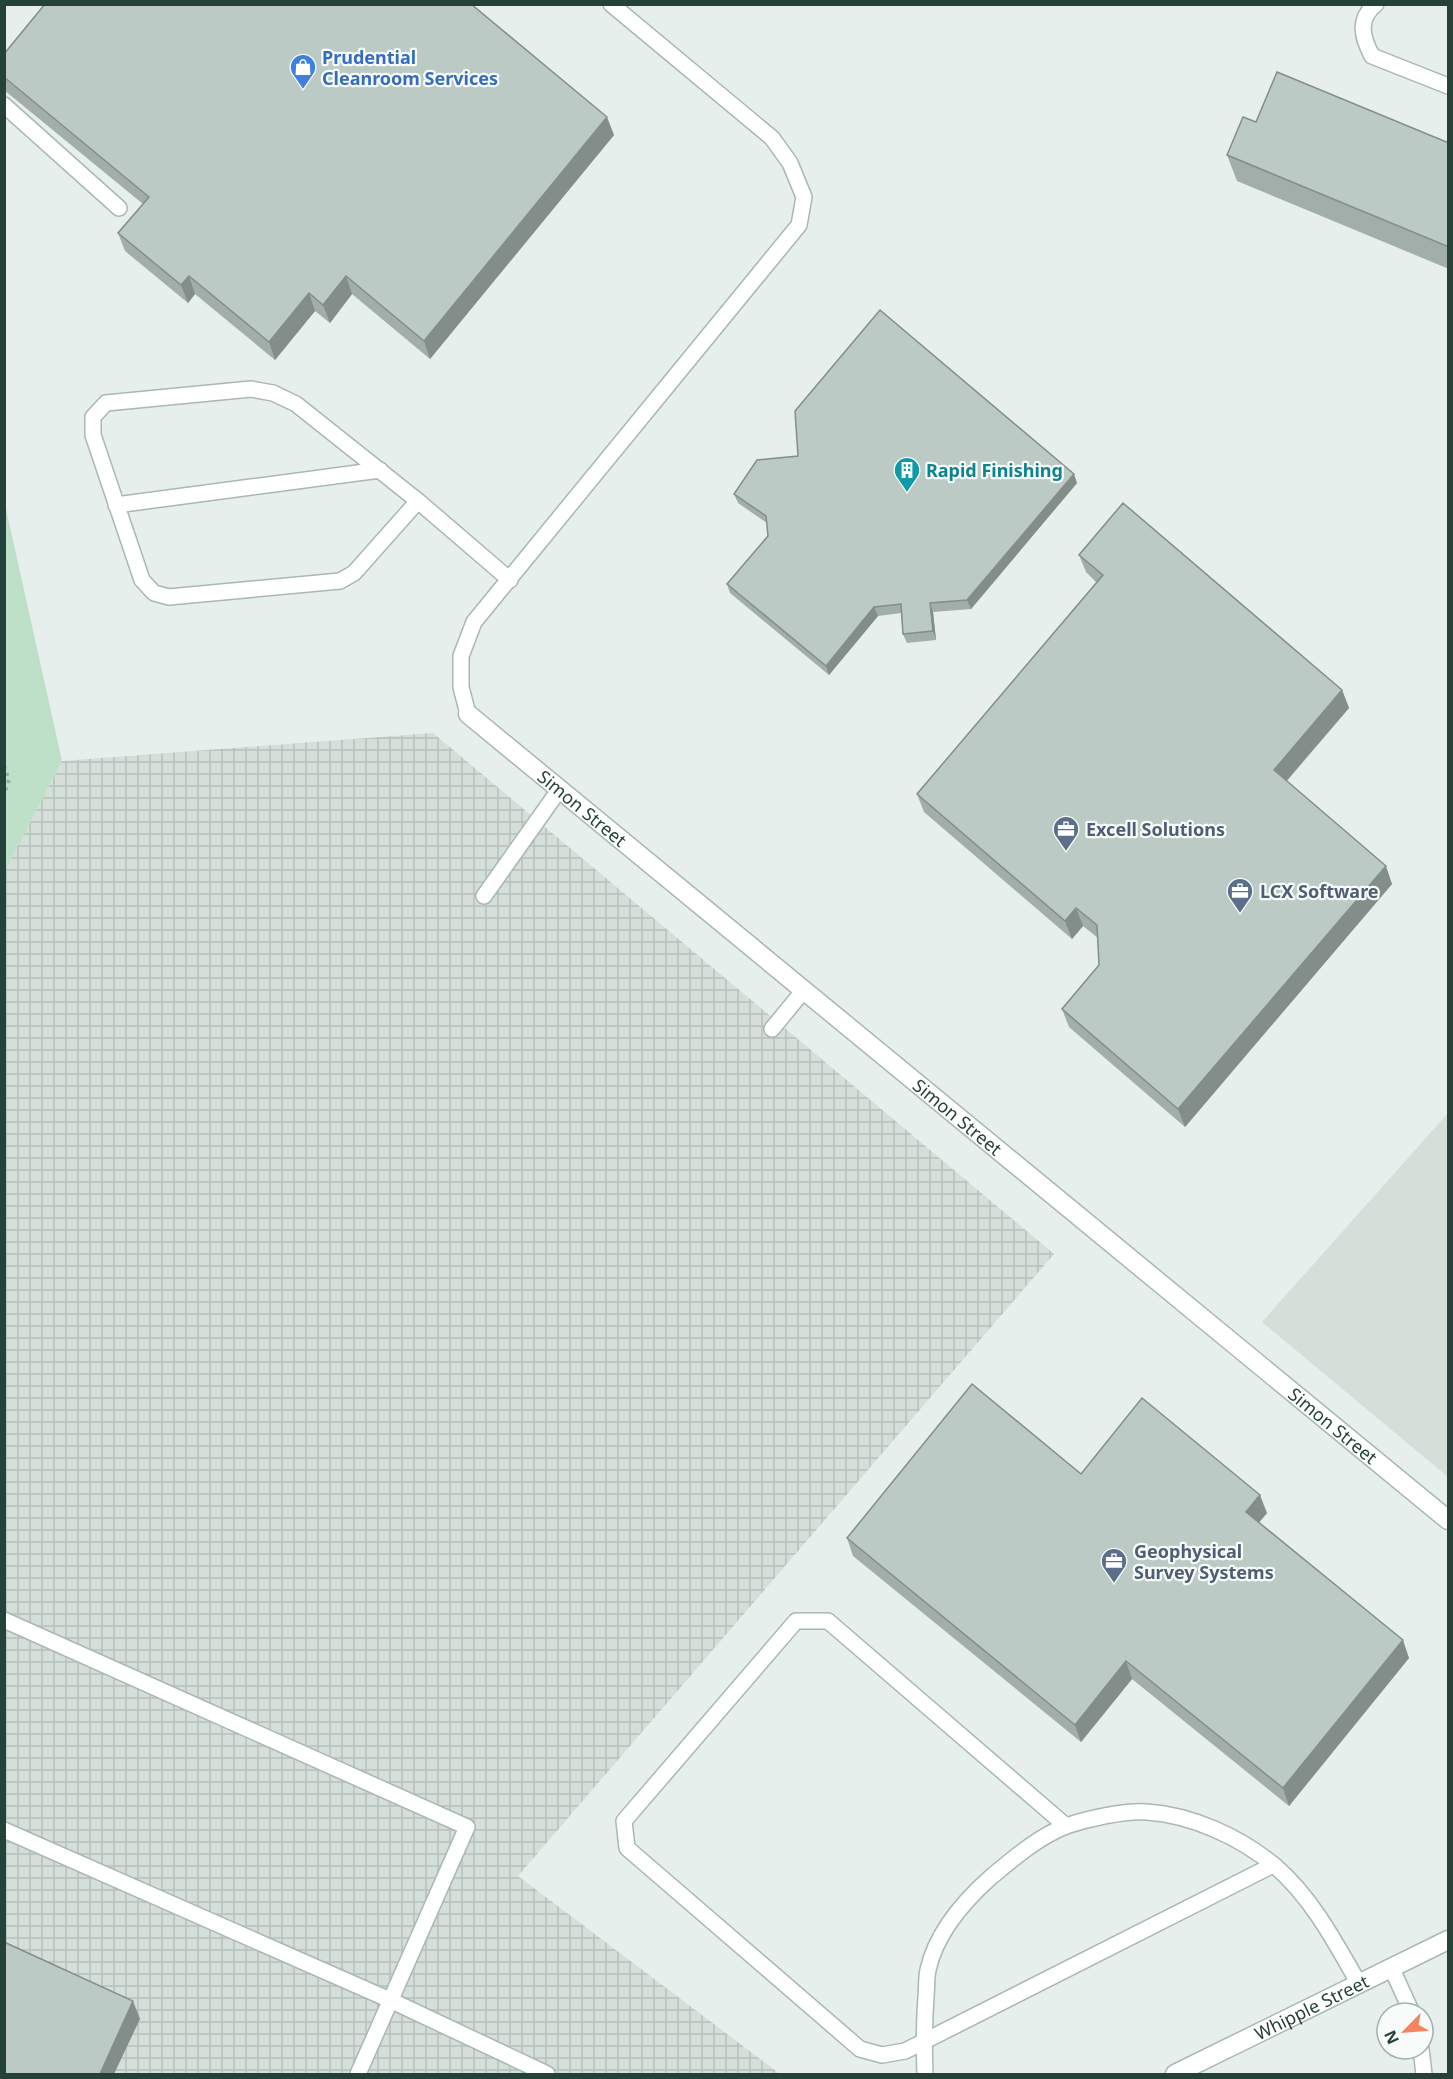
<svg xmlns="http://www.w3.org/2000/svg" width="1453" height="2079" viewBox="0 0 1453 2079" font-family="'Noto Sans',sans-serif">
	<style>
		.built { fill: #d4dfda }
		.industrial { fill: url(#industrial-grid) }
		.green { fill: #bfe0c8 }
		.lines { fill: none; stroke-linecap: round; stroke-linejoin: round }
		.lane-casing { stroke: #a8b8b2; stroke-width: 18 }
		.street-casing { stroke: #a8b8b2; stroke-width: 21 }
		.path { stroke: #86b3a5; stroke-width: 4; stroke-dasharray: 3 4.5; stroke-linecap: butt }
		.lane { stroke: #fff; stroke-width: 15 }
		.street { stroke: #fff; stroke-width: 18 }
		.wall { fill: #a1aea9 }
		.shaded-wall { fill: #838d89 }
		.building { fill: #bbcac4; stroke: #838d89; stroke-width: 1.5 }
		.labels { text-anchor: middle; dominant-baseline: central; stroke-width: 4.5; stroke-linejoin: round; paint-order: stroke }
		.shop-label { font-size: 18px; font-weight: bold; fill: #366cbe; stroke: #f7fbf9; text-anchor: start }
		.culture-label { font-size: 18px; font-weight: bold; fill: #0d838f; stroke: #f7fbf9; text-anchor: start }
		.street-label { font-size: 18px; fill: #24423a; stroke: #f7fbf9 }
		.service-label { font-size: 18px; font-weight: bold; fill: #4e5e75; stroke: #f7fbf9; text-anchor: start }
	</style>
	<defs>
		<pattern id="industrial-grid" width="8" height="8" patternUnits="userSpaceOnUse" patternTransform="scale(1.5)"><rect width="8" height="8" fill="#d4dfda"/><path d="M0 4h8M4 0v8" fill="none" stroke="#b6c1bc"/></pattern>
	</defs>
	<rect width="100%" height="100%" fill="#e6efeb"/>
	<polygon class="built" points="1448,1113 1448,1477 1262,1322"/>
	<polygon class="industrial" points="433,733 1054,1254 518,1876 780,2074 5,2074 4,871 62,761"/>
	<polygon class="green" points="4,500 62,761 5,871 4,871"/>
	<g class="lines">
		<g class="lane-casing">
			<g id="lane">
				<path d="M1376 4C1357 19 1362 37 1372 56L1448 86"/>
				<polyline points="4,105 119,208"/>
				<polyline points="418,501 354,573 340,581 169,597 154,593 142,580 93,435 93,417 106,403 251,389 273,393 296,404 418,501 510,580"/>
				<polyline points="116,505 380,470"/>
				<polyline points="468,714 461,687 461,656 474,622 799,225 804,197 790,163 772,138 611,4"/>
				<polyline points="484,896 559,790"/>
				<polyline points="772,1029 804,990"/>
				<polyline points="4,1620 467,1827 358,2074"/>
				<polyline points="1066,1826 828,1621 796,1621 624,1821 627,1848 860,2049 882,2055 905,2051 1273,1865"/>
				<polyline points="4,1830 390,2000 547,2074"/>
				<polyline points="1392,1969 1412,2013"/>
				<polyline points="1421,2049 1424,2074"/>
				<path d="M925 2074C924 2048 924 2023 926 1997 927 1988 926 1979 928 1970 936 1933 964 1901 991 1877 1014 1858 1038 1837 1066 1826 1087 1819 1125 1810 1147 1812 1192 1815 1240 1837 1275 1866 1312 1898 1335 1942 1359 1984"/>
			</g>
		</g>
		<g class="street-casing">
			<g id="street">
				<path id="s1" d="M468 714 1448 1520"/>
				<path id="s2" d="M1175 2074 1448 1940"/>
			</g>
		</g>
		<polyline class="path" points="4,766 9,780 4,794"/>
		<use href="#lane" class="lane"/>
		<use href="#street" class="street"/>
	</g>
	<g class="wall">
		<polygon points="4,54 614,135 430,359 352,294 330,323 315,311 275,360 195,294 188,303 125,251 118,233 143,204 4,90"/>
		<polygon points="1256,122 1449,143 1449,269 1237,181 1227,155"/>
		<polygon points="1077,483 971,609 933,612 936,640 907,643 903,634 901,613 878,616 829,675 730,593 727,584 768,536 767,523 738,503 734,494"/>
		<polygon points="1079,555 1342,690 1349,708 1287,781 1392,884 1185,1127 1069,1027 1062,1009 1099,965 1098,938 1083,926 1072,939 924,812 917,794 1097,583 1086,572"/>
		<polygon points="1081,1474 1267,1513 1259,1523 1409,1658 1289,1806 1132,1679 1081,1742 853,1556 847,1538"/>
	</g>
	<g class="shaded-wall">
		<polygon points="607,117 614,135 430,359 424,341"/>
		<polygon points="189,276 195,294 188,303 181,285"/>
		<polygon points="346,276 352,294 330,323 323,305"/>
		<polygon points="309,293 315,311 275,360 269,342"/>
		<polygon points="1074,474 1077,483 971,609 967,600"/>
		<polygon points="930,603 933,612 936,640 933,631"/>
		<polygon points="874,607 878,616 829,675 826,666"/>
		<polygon points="1342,690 1349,708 1280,788 1274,770"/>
		<polygon points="1386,866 1392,884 1185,1127 1178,1109"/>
		<polygon points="1076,908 1083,926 1072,939 1065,921"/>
		<polygon points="1260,1495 1267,1513 1252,1530 1246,1512"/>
		<polygon points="1403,1640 1409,1658 1289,1806 1283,1788"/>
		<polygon points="1126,1661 1132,1679 1081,1742 1075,1725"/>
		<polygon points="133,2001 140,2019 114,2074 100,2074"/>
	</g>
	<g class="building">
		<polygon points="45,4 471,4 607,117 424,341 346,276 323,305 309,293 269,342 189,276 181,285 118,233 149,197 4,77 4,54"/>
		<polygon points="1277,72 1449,143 1449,247 1227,155 1243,117 1256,122"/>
		<polygon points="880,310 1074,474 967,600 930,603 933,631 903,634 901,604 874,607 826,666 727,584 768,536 766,516 734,494 757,460 798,456 795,411"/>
		<polygon points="1123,503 1342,690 1274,770 1386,866 1178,1109 1062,1009 1099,965 1097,925 1076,908 1065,921 917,794 1103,575 1079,555"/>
		<polygon points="972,1384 1081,1474 1142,1398 1260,1495 1246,1512 1403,1640 1283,1788 1126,1661 1075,1725 847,1538"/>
		<polygon points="4,1942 133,2001 100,2074 4,2074"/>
	</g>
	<defs>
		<g id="shop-pin" transform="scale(1.35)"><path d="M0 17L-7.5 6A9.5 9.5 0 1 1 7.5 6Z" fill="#3f7fe0" stroke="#f7fbf9"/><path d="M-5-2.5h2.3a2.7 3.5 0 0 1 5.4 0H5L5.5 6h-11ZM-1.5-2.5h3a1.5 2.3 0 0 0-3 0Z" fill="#fff"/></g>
		<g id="building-pin" transform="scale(1.35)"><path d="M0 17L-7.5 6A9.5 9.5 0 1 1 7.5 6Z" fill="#0f9aa8" stroke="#f7fbf9"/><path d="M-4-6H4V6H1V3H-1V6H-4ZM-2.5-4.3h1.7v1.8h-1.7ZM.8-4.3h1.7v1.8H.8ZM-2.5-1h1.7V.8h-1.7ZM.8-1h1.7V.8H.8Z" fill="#fff"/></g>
		<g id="office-pin" transform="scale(1.35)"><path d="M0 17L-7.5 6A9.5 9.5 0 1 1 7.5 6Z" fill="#5c6f8a" stroke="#f7fbf9"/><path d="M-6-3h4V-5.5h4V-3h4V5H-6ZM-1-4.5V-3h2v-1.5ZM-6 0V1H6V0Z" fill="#fff"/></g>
	</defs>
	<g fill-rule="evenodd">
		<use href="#shop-pin" x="303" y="67"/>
		<use href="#building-pin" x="907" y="470"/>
		<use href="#office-pin" x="1066" y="829"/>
		<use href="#office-pin" x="1240" y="891"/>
		<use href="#office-pin" x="1114" y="1561"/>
	</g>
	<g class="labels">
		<g class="shop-label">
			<text x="322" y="57">Prudential<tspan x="322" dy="21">Cleanroom Services</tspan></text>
		</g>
		<g class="culture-label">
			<text x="926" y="470">Rapid Finishing</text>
		</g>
		<g class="street-label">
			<text stroke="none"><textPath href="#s1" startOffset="148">Simon Street</textPath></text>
			<text stroke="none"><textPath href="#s1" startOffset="634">Simon Street</textPath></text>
			<text stroke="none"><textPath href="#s1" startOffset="1120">Simon Street</textPath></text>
			<text stroke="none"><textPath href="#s2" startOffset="152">Whipple Street</textPath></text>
		</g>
		<g class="service-label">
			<text x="1086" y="829">Excell Solutions</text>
			<text x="1260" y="891">LCX Software</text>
			<text x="1134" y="1551">Geophysical<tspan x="1134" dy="21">Survey Systems</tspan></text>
		</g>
	</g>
	<rect width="1453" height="2079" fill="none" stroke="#24423a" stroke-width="12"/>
	<g transform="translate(1405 2031) rotate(245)"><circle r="28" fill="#f7fbf9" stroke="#a3b1ad" stroke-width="1.5"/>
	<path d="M0-4.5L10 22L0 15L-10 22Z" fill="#f4845f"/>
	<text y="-9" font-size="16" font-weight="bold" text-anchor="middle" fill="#24423a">N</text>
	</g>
</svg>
